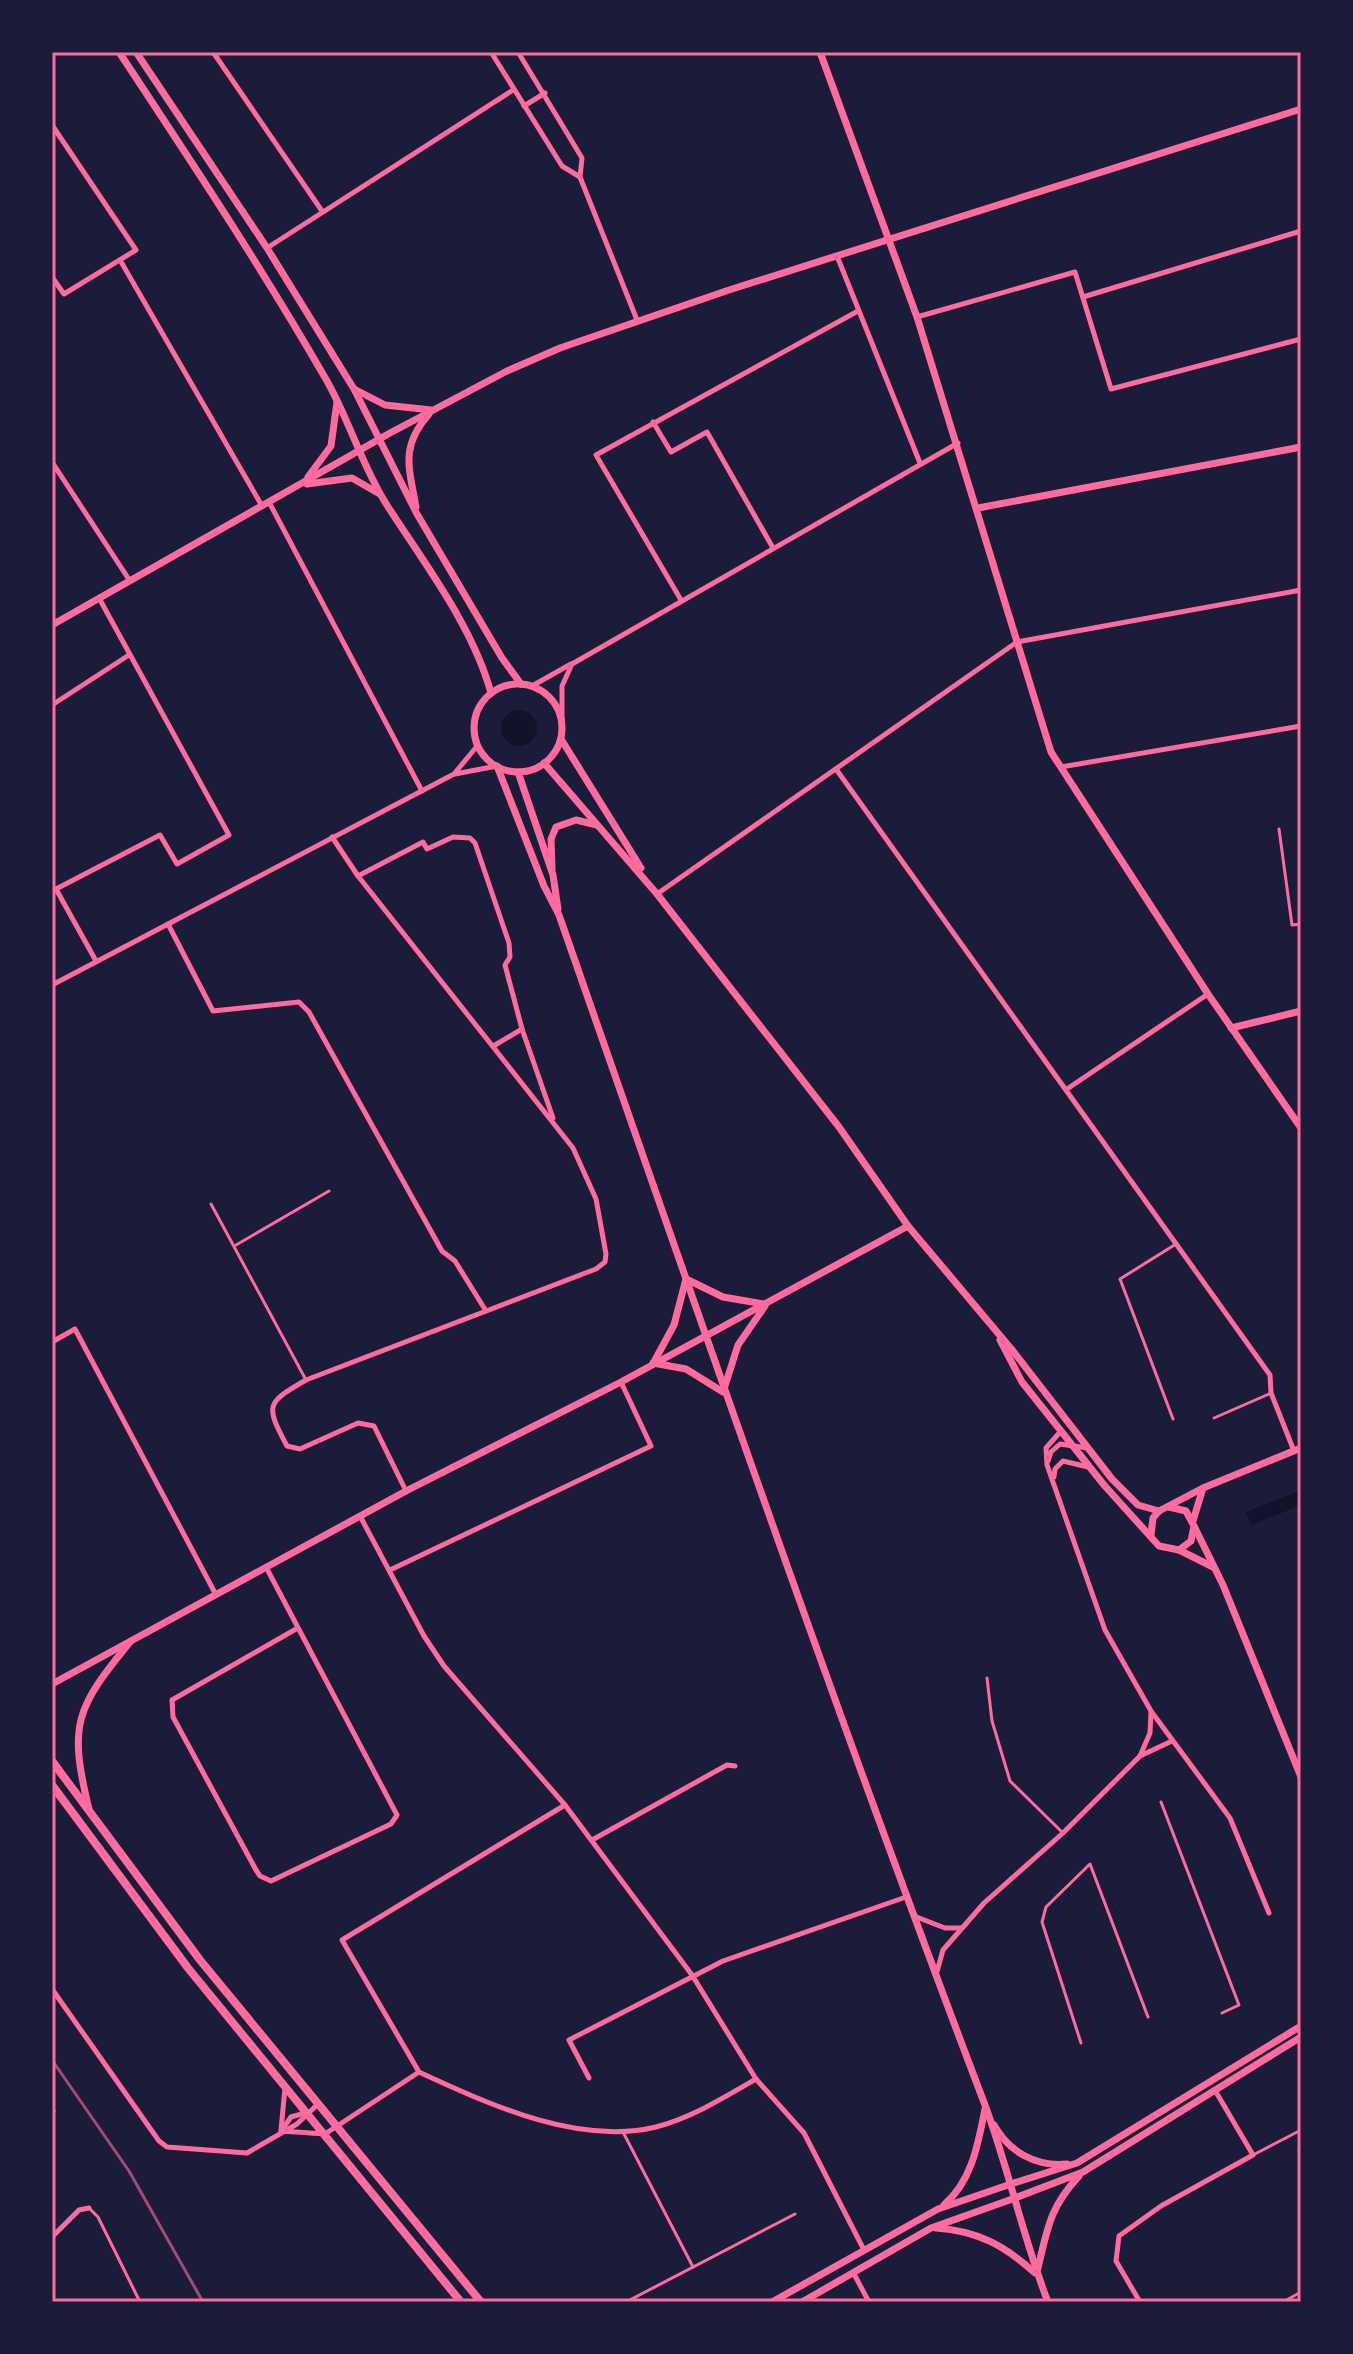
<svg xmlns="http://www.w3.org/2000/svg" width="1353" height="2354" viewBox="0 0 1353 2354" font-family="'Nunito Sans',sans-serif">
	<style>
		.water { fill: #12122b }
		.lines { fill: none; stroke-linecap: round; stroke-linejoin: round }
		.service { stroke: #ff6b9d; stroke-width: 3 }
		.minor { stroke: #ff6b9d; stroke-width: 5 }
		.tertiary { stroke: #ff6b9d; stroke-width: 7 }
		.secondary { stroke: #ff6b9d; stroke-width: 7 }
		.primary { stroke: #ff6b9d; stroke-width: 8 }
		.rail { stroke: #a44b75; stroke-width: 3 }
		.neatline { fill: none; stroke: #ff6b9d; stroke-width: 3 }
	</style>
	<rect width="100%" height="100%" fill="#1b1b3a"/>
	<g class="water">
		<circle cx="519" cy="728" r="18"/>
		<polygon points="1301,1490 1301,1505 1251,1525 1246,1512"/>
	</g>
	<g class="lines">
		<g class="service">
			<polyline points="1279,829 1292,925 1301,924"/>
			<polyline points="211,1204 306,1380"/>
			<polyline points="236,1245 329,1191"/>
			<polyline points="1214,1418 1269,1394"/>
			<polyline points="1173,1419 1120,1279 1176,1244"/>
			<polyline points="987,1678 992,1721 1010,1781 1063,1833"/>
			<polyline points="1161,1802 1239,2005 1222,2013"/>
			<polyline points="1081,2043 1042,1922 1046,1907 1090,1864 1148,2017"/>
			<polyline points="623,2132 693,2267"/>
			<polyline points="1299,2150 1301,2153"/>
			<polyline points="1253,2155 1301,2130"/>
			<polyline points="89,2208 98,2217 140,2302"/>
			<polyline points="626,2302 795,2214"/>
			<polyline points="1283,2302 1301,2292"/>
		</g>
		<g class="minor">
			<polyline points="213,52 322,211"/>
			<polyline points="491,52 562,166 580,177"/>
			<polyline points="518,52 582,158 580,177 637,320"/>
			<polyline points="524,106 545,93"/>
			<polyline points="52,125 136,250 64,294 52,277"/>
			<polyline points="267,248 513,90"/>
			<polyline points="837,256 920,463"/>
			<polyline points="120,260 262,506"/>
			<polyline points="1083,297 1301,231"/>
			<polyline points="917,317 1075,272 1111,389 1301,339"/>
			<polyline points="653,422 671,452 707,432 773,548"/>
			<polyline points="52,462 130,581"/>
			<polyline points="269,502 422,791"/>
			<polyline points="681,600 596,455 858,311"/>
			<polyline points="532,686 571,664"/>
			<polyline points="52,705 129,655"/>
			<polyline points="562,723 562,686 572,664 958,443"/>
			<polyline points="1061,767 1301,726"/>
			<polyline points="836,769 1270,1375 1271,1393 1294,1451"/>
			<polyline points="455,774 497,766"/>
			<path d="M332 837 358 876 573 1148 596 1199 606 1254 605 1262 596 1269 306 1380C266 1403 265 1405 287 1446L300 1449 358 1423 374 1426 406 1491"/>
			<polyline points="358,876 423,842 427,849 453,837 470,838 475,843 509,943 510,957 505,965 522,1029 553,1118"/>
			<polyline points="657,894 1017,642 1301,590"/>
			<polyline points="168,924 213,1011 299,1002 309,1012 442,1251 455,1261 486,1311"/>
			<polyline points="96,961 56,889 160,835 177,864 229,835 99,598"/>
			<polyline points="52,985 454,774 478,745"/>
			<polyline points="495,1045 522,1029"/>
			<polyline points="1067,1089 1208,994"/>
			<polyline points="52,1342 75,1329 215,1593"/>
			<polyline points="1061,1431 1046,1448 1047,1465 1105,1630 1151,1711 1230,1818 1269,1913"/>
			<polyline points="1048,1461 1051,1452 1060,1444 1088,1448"/>
			<polyline points="1054,1477 1055,1469 1063,1461 1088,1467"/>
			<polyline points="360,1516 424,1636 444,1666 565,1805 692,1975 756,2079 804,2133 864,2250"/>
			<polyline points="266,1567 397,1815 391,1824 271,1881 260,1876 256,1870 173,1717 172,1700 296,1629"/>
			<polyline points="390,1570 651,1446 621,1382"/>
			<polyline points="1140,1756 1150,1733 1151,1712"/>
			<polyline points="592,1840 727,1765 735,1766"/>
			<polyline points="914,1916 945,1928 962,1928"/>
			<polyline points="936,1975 943,1950 984,1903 1063,1833 1140,1756 1172,1741"/>
			<polyline points="52,1989 159,2141 167,2147 247,2153 297,2124 318,2104"/>
			<polyline points="419,2072 342,1940 565,1805"/>
			<polyline points="589,2078 569,2040 723,1961 906,1897"/>
			<polyline points="52,2109 53,2111"/>
			<polyline points="284,2127 291,2117 305,2113"/>
			<polyline points="281,2130 285,2088"/>
			<path d="M281 2131 325 2134 419 2072C489 2104 577 2146 656 2127 691 2118 725 2097 756 2079"/>
			<polyline points="52,2237 79,2210 89,2208"/>
			<polyline points="854,2274 869,2302"/>
			<polyline points="1140,2302 1116,2261 1119,2236 1161,2206 1253,2155 1216,2092"/>
		</g>
		<g class="tertiary">
			<polyline points="820,52 917,317 1051,752 1208,994 1301,1128"/>
			<polyline points="978,508 1301,447"/>
			<polyline points="561,739 641,868"/>
			<polyline points="544,763 657,894 839,1127 908,1226 1013,1351 1112,1479 1138,1505 1159,1511"/>
			<polyline points="552,869 551,839 556,827 576,820 597,825"/>
			<polyline points="1231,1028 1301,1011"/>
			<polyline points="1000,1340 1022,1382 1104,1485 1159,1546 1179,1550 1191,1541 1194,1526 1186,1511 1169,1507"/>
			<polyline points="655,1360 674,1325 686,1279 723,1297 764,1304"/>
			<polyline points="653,1363 686,1369 723,1392 738,1345 765,1306"/>
			<polyline points="1193,1521 1203,1488"/>
			<polyline points="1195,1528 1223,1585 1301,1777"/>
			<polyline points="1151,1535 1153,1518 1159,1511 1203,1488 1301,1448"/>
			<polyline points="1179,1550 1213,1567"/>
			<polyline points="52,1684 406,1491 621,1382 908,1226"/>
			<path d="M89 1809C68 1724 76 1708 130 1642"/>
			<path d="M994 2125C1009 2152 1036 2167 1067 2164"/>
			<polyline points="1011,2184 1077,2163 1301,2026"/>
			<polyline points="1015,2198 1083,2172 1301,2037"/>
			<path d="M1037 2272C1047 2232 1048 2209 1079 2176"/>
		</g>
		<g class="secondary">
			<path d="M119 52C191 161 262 268 327 381 349 420 362 465 385 502 423 562 472 624 491 693"/>
			<polyline points="136,52 267,248 354,389 417,514 502,658 521,684"/>
			<polyline points="356,390 385,405 431,410"/>
			<polyline points="308,477 331,446 337,402"/>
			<polyline points="307,484 352,478 378,493"/>
			<path d="M416 507C409 467 400 447 429 414"/>
			<polyline points="52,625 390,433 507,371 560,348 729,290 1301,109"/>
			<circle cx="518" cy="728" r="44"/>
			<path d="M497 766 544 886 559 915C698 1313 835 1711 985 2105 1009 2170 1023 2238 1048 2302"/>
			<polyline points="518,772 553,875 558,909"/>
			<path d="M944 2205C972 2181 978 2144 985 2109"/>
			<path d="M936 2228C978 2231 1004 2245 1035 2273"/>
			<polyline points="772,2302 938,2209 1011,2184"/>
			<polyline points="802,2302 931,2228 1015,2198"/>
		</g>
		<g class="primary">
			<polyline points="52,1761 200,1960 481,2302"/>
			<polyline points="52,1785 188,1968 461,2302"/>
		</g>
		<polyline class="rail" points="52,2060 129,2171 203,2302"/>
	</g>
	<rect width="1353" height="2354" fill="none" stroke="#1b1b3a" stroke-width="108"/>
	<rect x="54" y="54" width="1245" height="2246" class="neatline"/>
</svg>
